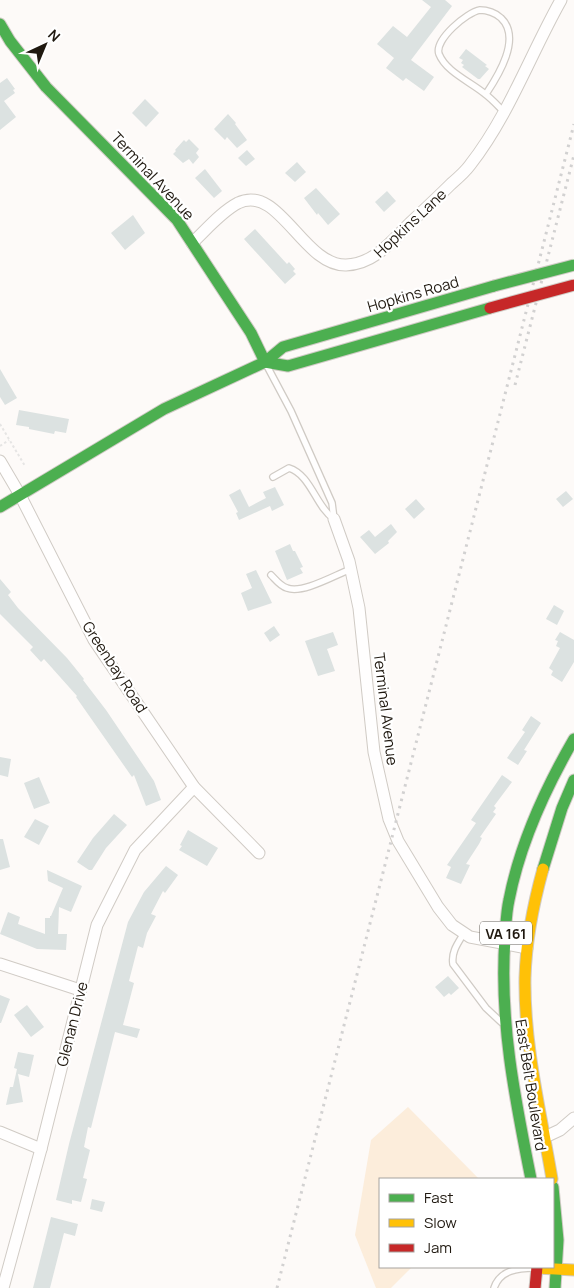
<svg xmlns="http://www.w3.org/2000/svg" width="574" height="1288" viewBox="0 0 574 1288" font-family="Manrope,sans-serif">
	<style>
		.green { fill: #fceddb }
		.building { fill: #dce2e1 }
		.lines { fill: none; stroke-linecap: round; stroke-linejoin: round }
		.lane-casing { stroke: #d0cbc5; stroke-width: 8 }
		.street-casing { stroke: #d0cbc5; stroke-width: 13 }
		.fast-casing { stroke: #d0cbc5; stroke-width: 13 }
		.slow-casing { stroke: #d0cbc5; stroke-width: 13 }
		.jam-casing { stroke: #d0cbc5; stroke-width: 13 }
		.path { stroke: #e6e5e4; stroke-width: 2; stroke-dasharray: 2.5 2.5; stroke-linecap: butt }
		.lane { stroke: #fffefe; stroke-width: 5.5 }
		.street { stroke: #fffefe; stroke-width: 11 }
		.fast { stroke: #4caf50; stroke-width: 11 }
		.slow { stroke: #ffc107; stroke-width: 11 }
		.jam { stroke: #c62828; stroke-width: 11 }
		.rail { stroke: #d2d1d1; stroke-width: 3; stroke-dasharray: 2.5 5; stroke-linecap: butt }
		.fast-bridge-casing { stroke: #d0cbc5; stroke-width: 13; stroke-linecap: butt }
		.jam-bridge-casing { stroke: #d0cbc5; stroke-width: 13; stroke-linecap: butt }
		.fast-bridge { stroke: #4caf50; stroke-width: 11 }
		.jam-bridge { stroke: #c62828; stroke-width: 11 }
		.labels { text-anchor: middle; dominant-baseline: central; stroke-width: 4.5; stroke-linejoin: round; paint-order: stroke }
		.shield { fill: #fff; stroke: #635e58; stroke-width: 1 }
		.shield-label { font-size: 14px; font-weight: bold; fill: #201910 }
		.street-label { font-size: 15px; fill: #201910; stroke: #fff }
	</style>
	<rect width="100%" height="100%" fill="#fdfaf8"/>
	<polygon class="green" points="408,1107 479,1179 380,1179 380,1267 412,1267 391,1288 376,1288 355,1235 371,1140"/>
	<g class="building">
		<polygon points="422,0 445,0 452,6 411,60 434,77 424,91 406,78 403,81 386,68 394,58 377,44 393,26 407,37 431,7"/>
		<polygon points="466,49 487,65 485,66 489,69 480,79 478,79 462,67 464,65 461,63 463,60 459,58"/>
		<polygon points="7,78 15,89 13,90 15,93 4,101 16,117 0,130 0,83"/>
		<polygon points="145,99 159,113 146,127 132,113"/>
		<polygon points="228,114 236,123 235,124 247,140 237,148 227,137 225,140 214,129"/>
		<polygon points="189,139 199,149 196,153 199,157 193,164 189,159 183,163 173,154 176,151 175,150 184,140 186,142"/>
		<polygon points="247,150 255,159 246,166 238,158"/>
		<polygon points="297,162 306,172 295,182 285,173"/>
		<polygon points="205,169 222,191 214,198 195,178"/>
		<polygon points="316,188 340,214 328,225 318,213 317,215 304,198"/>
		<polygon points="387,191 396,201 384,212 375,202"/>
		<polygon points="133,215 145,233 125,250 111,233"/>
		<polygon points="255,229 287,264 289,262 295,269 293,271 296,274 285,284 244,239"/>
		<polygon points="0,369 17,398 5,405 0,397"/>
		<polygon points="19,410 69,419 66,433 55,431 54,434 29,429 29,427 16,425"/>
		<polygon points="275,487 284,505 272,511 270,506 239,520 236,513 238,512 229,495 240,489 249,507 266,498 263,492"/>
		<polygon points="566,491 573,499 563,507 556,499"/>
		<polygon points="416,499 425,509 414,519 405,509"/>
		<polygon points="391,524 397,532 388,541 389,543 375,554 360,537 369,530 375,537"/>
		<polygon points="290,544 293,551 295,551 303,567 300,568 303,573 287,580 275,551"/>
		<polygon points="256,570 272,603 248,611 241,593 252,588 246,574"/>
		<polygon points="0,579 11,592 8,595 18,608 67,658 84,679 83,680 106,710 154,781 161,800 146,806 134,775 132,777 76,697 77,696 44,659 41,662 30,650 33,647 0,614"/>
		<polygon points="554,605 564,611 557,625 546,619"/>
		<polygon points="274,626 280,635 270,642 264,633"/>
		<polygon points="333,632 338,645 327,649 335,671 318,676 305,641"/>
		<polygon points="560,632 574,640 574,662 562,682 551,675 553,671 549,668 560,648 556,646 558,641 555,640"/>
		<polygon points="531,716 541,723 524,750 527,751 518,765 507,758 525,732 522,730"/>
		<polygon points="0,757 11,759 8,777 0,775"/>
		<polygon points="502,775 512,782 494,806 496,808 493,812 496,814 480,837 482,838 479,844 466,864 470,865 461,884 446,878 451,867 447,865 476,823 471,820"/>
		<polygon points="39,777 50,803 34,809 24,783"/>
		<polygon points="114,814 127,825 106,848 92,870 89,870 77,862 93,838"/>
		<polygon points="35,819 49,826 39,845 24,837"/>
		<polygon points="188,830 218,848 207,866 179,850 182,846 180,845"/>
		<polygon points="0,839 3,839 10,867 0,870"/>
		<polygon points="166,866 178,875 165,893 163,891 151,914 156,916 147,933 143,948 138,946 129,981 134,983 123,1025 140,1029 137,1038 115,1032 91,1128 88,1127 84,1147 90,1150 83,1178 87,1179 81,1202 72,1200 72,1204 56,1200 69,1144 128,922 144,892"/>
		<polygon points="47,870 82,886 71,912 59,907 58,934 67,934 66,950 37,949 0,934 8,912 20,917 18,924 45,934 45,918 50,918 50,916 51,916 63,888 48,881"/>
		<polygon points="448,976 459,988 451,995 449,993 444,997 435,987"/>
		<polygon points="0,995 10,999 1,1023 0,1023"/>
		<polygon points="27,1005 44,1027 31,1037 14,1015"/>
		<polygon points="18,1052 34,1055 29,1077 18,1074 23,1102 6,1105 10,1087 13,1087 17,1069 14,1068"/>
		<polygon points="92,1199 105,1202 102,1212 90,1209"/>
		<polygon points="51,1217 78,1224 75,1236 64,1233 50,1288 33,1288"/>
	</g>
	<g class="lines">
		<g class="lane-casing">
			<g id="lane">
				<path d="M486 94C498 76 522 38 501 18 496 13 487 10 480 10 467 12 434 40 439 54 446 72 471 82 485 94 492 99 498 106 504 112"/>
				<polyline points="267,366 291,411 332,503 334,519"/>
				<path d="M273 477 289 468C311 475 316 507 334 519"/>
				<path d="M271 575C276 580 280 586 287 588 303 594 335 575 351 569"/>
				<path d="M464 933C458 943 451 952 453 964L486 1008 501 1022"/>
				<path d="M494 1288C500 1270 518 1268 535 1268"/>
			</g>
		</g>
		<g class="street-casing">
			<g id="street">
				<path d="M192 243C206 230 221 212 238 203 279 183 303 266 346 265 374 264 391 242 410 223 424 210 438 197 451 184 458 178 465 172 470 165 509 115 530 55 561 0"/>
				<polyline points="0,461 20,495 94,640 194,787 259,853"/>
				<polyline points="334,519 349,561 359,608 374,752 389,819 398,841 438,907 452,925 470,937 527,948"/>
				<polyline points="0,964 80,990"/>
				<polyline points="0,1132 41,1149"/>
				<polyline points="545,1137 560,1130 574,1118"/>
				<polyline points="3,1288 41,1149 97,925 135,850 194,787"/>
			</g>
		</g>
		<g class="fast-casing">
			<g id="fast">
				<polyline points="0,24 10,41 46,87 177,220 251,333 265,362"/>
				<polyline points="265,362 288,366 490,308"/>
				<polyline points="0,507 164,409 265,362 283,347 494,286"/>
				<polyline points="543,869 562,808 574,780"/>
				<path d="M531 1179C515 1099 499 1020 505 938 506 926 506 913 509 900 520 843 545 789 574 739"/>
				<polyline points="553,1187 558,1240 555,1288"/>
			</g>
		</g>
		<g class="slow-casing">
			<g id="slow">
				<path d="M543 869C533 905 526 941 525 978 524 1046 541 1113 552 1179"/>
				<polyline points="537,1268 574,1270"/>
			</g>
		</g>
		<g class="jam-casing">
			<polyline id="jam" points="535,1288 537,1267"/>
		</g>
		<g class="path">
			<polyline points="0,424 25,466"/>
			<polyline points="0,446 9,440"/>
		</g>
		<use href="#lane" class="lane"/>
		<use href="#street" class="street"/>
		<use href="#fast" class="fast"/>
		<use href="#slow" class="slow"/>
		<use href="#jam" class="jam"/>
		<g class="rail">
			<polyline points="515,385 574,155"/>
			<polyline points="277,1288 574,124"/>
		</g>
		<g class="fast-bridge-casing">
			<polyline id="fast-bridge" points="494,286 574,265"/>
		</g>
		<g class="jam-bridge-casing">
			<polyline id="jam-bridge" points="490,308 574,285"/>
		</g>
		<use href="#fast-bridge" class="fast-bridge"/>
		<use href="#jam-bridge" class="jam-bridge"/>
	</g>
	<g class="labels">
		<rect class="shield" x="480" y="921.5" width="52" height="23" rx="4"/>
		<g class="shield-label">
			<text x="506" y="933">VA 161</text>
		</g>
		<g class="street-label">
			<text transform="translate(153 176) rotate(47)">Terminal Avenue</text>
			<text transform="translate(410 223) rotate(-43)">Hopkins Lane</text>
			<text transform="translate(413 294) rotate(-16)">Hopkins Road</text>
			<text transform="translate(115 667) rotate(57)">Greenbay Road</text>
			<text transform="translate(386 709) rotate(83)">Terminal Avenue</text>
			<text transform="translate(72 1024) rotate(-76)">Glenan Drive</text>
			<text transform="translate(531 1085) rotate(81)">East Belt Boulevard</text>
		</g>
	</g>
	<rect x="379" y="1178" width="175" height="90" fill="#ffffff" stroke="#a6a39f"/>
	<rect x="389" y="1194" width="25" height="8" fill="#4caf50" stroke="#a6a39f"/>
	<text x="424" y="1203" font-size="15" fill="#201910">Fast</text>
	<rect x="389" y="1219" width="25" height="8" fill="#ffc107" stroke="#a6a39f"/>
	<text x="424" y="1228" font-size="15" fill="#201910">Slow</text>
	<rect x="389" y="1244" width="25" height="8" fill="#c62828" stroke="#a6a39f"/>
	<text x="424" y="1253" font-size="15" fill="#201910">Jam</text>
	<g transform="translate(45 45) rotate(44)" stroke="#ffffff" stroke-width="4" paint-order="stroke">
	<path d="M0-4L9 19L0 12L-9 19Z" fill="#201910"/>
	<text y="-8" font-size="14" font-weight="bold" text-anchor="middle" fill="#201910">N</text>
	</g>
</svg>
